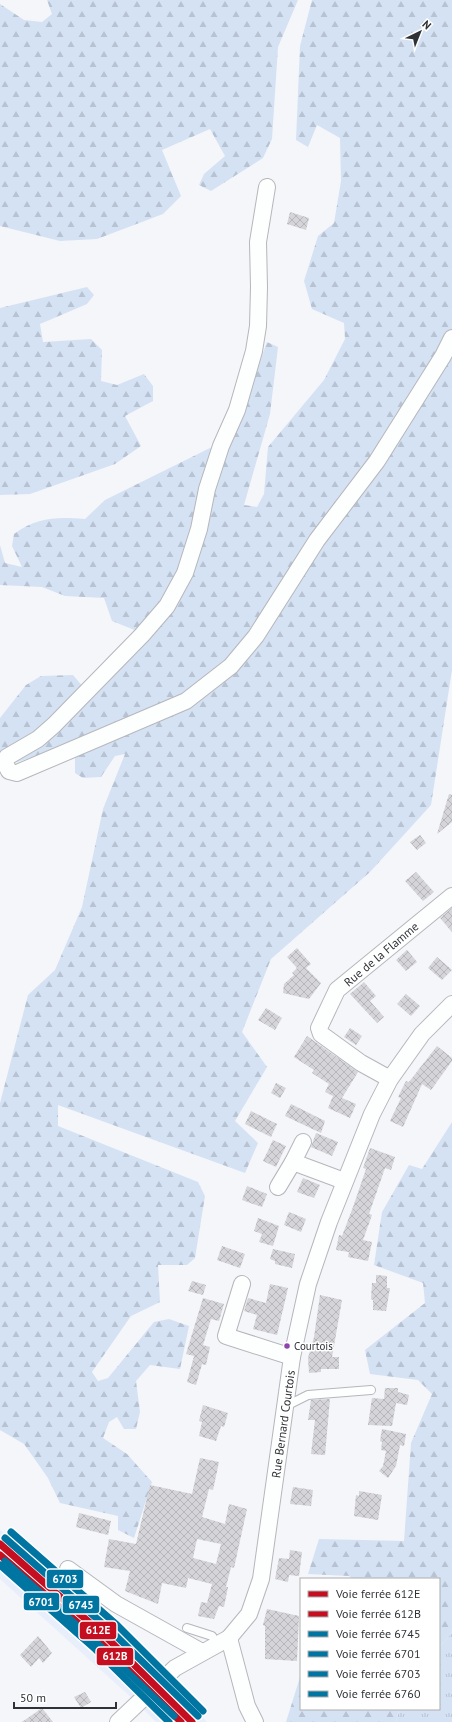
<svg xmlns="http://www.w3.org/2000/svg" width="452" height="1722" viewBox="0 0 452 1722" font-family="'PT Sans',sans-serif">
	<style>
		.built { fill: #e8effb }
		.grass { fill: url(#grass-tufts) }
		.forest { fill: url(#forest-firs) }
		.building { fill: url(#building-cross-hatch); fill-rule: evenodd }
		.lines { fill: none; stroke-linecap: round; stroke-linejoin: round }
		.service-casing { stroke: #b5b7bb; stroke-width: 10 }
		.minor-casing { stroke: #b5b7bb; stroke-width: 18 }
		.service { stroke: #fdfefe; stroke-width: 8 }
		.minor { stroke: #fdfefe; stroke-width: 16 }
		.rail { stroke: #dadcdd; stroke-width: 3; stroke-dasharray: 5 5; stroke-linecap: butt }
		.rail-1-casing { stroke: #fff; stroke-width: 10 }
		.rail-2-casing { stroke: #fff; stroke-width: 10 }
		.rail-3-casing { stroke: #fff; stroke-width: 10 }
		.rail-4-casing { stroke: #fff; stroke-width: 10 }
		.rail-5-casing { stroke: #fff; stroke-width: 10 }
		.rail-6-casing { stroke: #fff; stroke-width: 10 }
		.rail-1 { stroke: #c50e1f; stroke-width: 7 }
		.rail-2 { stroke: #c50e1f; stroke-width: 7 }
		.rail-3 { stroke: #0075a1; stroke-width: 7 }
		.rail-4 { stroke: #0075a1; stroke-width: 7 }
		.rail-5 { stroke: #0075a1; stroke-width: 7 }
		.rail-6 { stroke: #0075a1; stroke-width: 7 }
		.bus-dot { fill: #8e44ad; stroke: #fff; stroke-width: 1.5 }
		.labels { text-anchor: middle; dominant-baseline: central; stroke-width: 3; stroke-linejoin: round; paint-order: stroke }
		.bus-label { font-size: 11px; fill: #2f3236; stroke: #fff; text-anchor: start }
		.street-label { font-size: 12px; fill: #2f3236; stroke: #fff }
		.line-badge { stroke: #fff; stroke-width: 1.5 }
		.badge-label { font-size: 11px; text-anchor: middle; font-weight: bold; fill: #fff }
	</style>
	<defs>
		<pattern id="grass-tufts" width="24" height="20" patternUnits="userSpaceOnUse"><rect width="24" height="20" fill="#d5e2f4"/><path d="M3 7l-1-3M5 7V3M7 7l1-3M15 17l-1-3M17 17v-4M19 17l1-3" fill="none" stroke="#b7c2d2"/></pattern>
		<pattern id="forest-firs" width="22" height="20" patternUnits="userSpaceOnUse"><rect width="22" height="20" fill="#d5e2f4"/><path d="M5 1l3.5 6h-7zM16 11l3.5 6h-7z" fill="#b7c2d2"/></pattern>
		<pattern id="building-cross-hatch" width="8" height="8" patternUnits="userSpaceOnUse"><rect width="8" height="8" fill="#d5d4d8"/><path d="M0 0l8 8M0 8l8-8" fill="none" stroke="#b7b6ba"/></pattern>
	</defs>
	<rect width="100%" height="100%" fill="#f4f6fa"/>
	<g class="built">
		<polygon points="0,1530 121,1635 161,1671 133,1699 0,1579"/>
		<polygon points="172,1683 207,1722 156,1722 143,1709"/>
	</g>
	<polygon class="grass" points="452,1632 452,1722 396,1722 399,1709 439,1709 439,1648"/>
	<g class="forest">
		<polygon points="47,0 298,0 278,47 272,139 263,158 211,191 199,185 204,174 225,156 210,129 162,150 181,196 163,214 97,239 60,241 0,226 0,4 24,20 42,22 52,14"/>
		<polygon points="312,0 452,0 452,670 431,805 370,872 271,959 242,1032 267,1067 235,1121 258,1143 245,1173 58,1105 58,1126 198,1182 205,1196 195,1258 187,1265 158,1265 160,1302 131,1316 92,1372 98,1381 108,1378 154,1322 169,1319 189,1326 180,1369 150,1365 136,1381 140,1412 136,1429 124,1429 117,1417 109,1422 103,1438 127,1454 152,1482 134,1538 118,1530 118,1516 60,1503 48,1478 24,1444 0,1430 0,1103 28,995 55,970 82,907 103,809 125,754 115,756 101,777 83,778 75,773 75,742 15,763 0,765 0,718 26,685 41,676 73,675 91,696 183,590 223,462 267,342 278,347 270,414 244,505 257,507 264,494 268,447 324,380 345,339 344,323 312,309 304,281 318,236 334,223 341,181 340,138 317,125 308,147 296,140 300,46"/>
		<polygon points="87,287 94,295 87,304 40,324 43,342 91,339 102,350 101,381 117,385 144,374 153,386 153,401 125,416 141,446 115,464 30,494 0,495 0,308"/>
		<path d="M212 447 188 546 169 592 137 631 112 621 104 598 65 596 42 587 0 585V545L5 563 22 567 12 546 14 534C38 517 56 517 85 519L105 500Z"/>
		<polygon points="452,1122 452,1632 439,1648 439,1579 353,1579 349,1576 308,1574 319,1539 404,1541 411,1443 432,1394 418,1380 370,1374 365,1350 425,1303 423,1283 374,1265 382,1212 409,1165 422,1169"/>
		<polygon points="301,1674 301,1709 399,1709 396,1722 286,1722"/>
	</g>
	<g class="building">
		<polygon points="290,212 309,218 306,230 287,224"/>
		<polygon points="449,794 452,795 452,822 437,834"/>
		<polygon points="420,835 426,843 417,850 410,842"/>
		<polygon points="416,872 434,892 423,901 405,881"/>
		<polygon points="452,908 452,932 440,918"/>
		<polygon points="297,948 311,964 306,968 321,983 309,999 283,993 284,984 294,975 292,973 297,968 287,957"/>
		<polygon points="407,950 417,962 406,971 396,960"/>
		<polygon points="437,957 452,970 442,980 428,968"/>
		<polygon points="364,982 376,996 370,1001 384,1017 377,1023 350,994"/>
		<polygon points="406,994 420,1006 411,1016 397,1004"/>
		<polygon points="266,1008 282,1018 275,1030 258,1020"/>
		<polygon points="350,1028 362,1036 356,1045 344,1037"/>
		<polygon points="307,1036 358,1072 342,1098 356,1104 350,1118 328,1108 333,1096 325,1092 329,1084 312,1073 314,1070 294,1057"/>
		<polygon points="437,1046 452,1058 452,1061 431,1090 422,1084 403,1127 390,1121 401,1098 398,1097 406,1081 409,1082"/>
		<polygon points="276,1083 286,1088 280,1098 271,1093"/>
		<polygon points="291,1104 325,1121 321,1133 285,1116"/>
		<polygon points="251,1111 277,1124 271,1137 245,1124"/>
		<polygon points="316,1133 338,1142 332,1156 311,1147"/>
		<polygon points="273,1140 286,1146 276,1167 263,1161"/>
		<polygon points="370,1148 395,1157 391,1170 385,1168 369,1214 372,1215 363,1240 372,1242 368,1261 348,1257 349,1252 336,1250 339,1235 342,1236 353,1207 366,1169 363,1168"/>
		<polygon points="303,1178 320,1185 314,1198 297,1192"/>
		<polygon points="247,1186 267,1194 262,1207 242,1200"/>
		<polygon points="289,1212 306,1219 301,1232 284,1225"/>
		<polygon points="258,1218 279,1226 273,1246 259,1242 262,1234 254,1231"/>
		<polygon points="222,1246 245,1254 240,1268 217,1260"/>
		<polygon points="273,1249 295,1254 292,1268 275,1264 275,1261 270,1259"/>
		<polygon points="376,1275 387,1276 387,1288 390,1288 386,1311 373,1310 373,1300 371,1299 372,1283 376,1283"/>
		<polygon points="192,1281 206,1285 203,1295 188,1291"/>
		<polygon points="270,1284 288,1288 277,1335 253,1329 257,1315 244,1311 248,1298 266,1303"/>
		<polygon points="320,1295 342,1300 332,1357 339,1357 339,1369 321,1369 321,1372 309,1373 308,1358 314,1337"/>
		<polygon points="203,1298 224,1304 219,1321 211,1319 203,1345 210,1347 206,1365 202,1364 196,1385 187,1382 194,1356 186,1354"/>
		<polygon points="385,1388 398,1388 398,1392 409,1395 407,1405 396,1403 392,1426 368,1425 372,1398 384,1399"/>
		<polygon points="330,1399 325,1455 311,1454 315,1420 308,1420 311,1400"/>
		<polygon points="203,1405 228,1413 224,1427 221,1426 216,1441 199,1436 202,1422 199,1421"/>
		<polygon points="382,1429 406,1434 404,1446 400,1445 396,1466 388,1478 379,1471 383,1466 386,1451 381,1450 382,1442 380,1441"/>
		<path d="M200 1458 219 1462 213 1490 209 1489 202 1517 225 1524 229 1504 247 1509 234 1568 231 1567 226 1587H228L224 1607 219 1606 214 1619 198 1616 201 1602 207 1603 212 1584 188 1578 186 1588 162 1583 158 1604 125 1591 130 1571 104 1567 109 1539 136 1544 150 1485 192 1494ZM197 1539 221 1544 216 1564 193 1558Z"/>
		<polygon points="293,1487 313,1490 311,1506 290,1504"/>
		<polygon points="359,1491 382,1495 378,1520 354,1516 356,1495 359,1496"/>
		<polygon points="79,1513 111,1521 108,1535 76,1527"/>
		<polygon points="290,1550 302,1552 299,1576 289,1575 288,1582 275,1579 279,1558 289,1559"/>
		<polygon points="267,1609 299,1616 297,1661 265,1659 265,1626 263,1625"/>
		<polygon points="38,1636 52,1653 43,1663 39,1658 31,1667 20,1655"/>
		<polygon points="85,1692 91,1702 81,1708 74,1697"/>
		<polygon points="42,1708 53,1722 22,1722"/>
	</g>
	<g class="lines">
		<g class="service-casing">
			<g id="service">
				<polyline points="286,1406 308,1395 371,1390"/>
				<polyline points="187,1628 212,1636 217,1644"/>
			</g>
		</g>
		<g class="minor-casing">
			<g id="minor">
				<polyline points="267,187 258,242 259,287 258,326 254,351 237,410 221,446 207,489 199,529 185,573 167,606 142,635 54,725 38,739 7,757 5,763 9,771 17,773 186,701 231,666 256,636 317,540 377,461 443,356 452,338"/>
				<polyline points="390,1079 361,1063 321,1034 319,1028 337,990 452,896"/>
				<polyline points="303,1142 293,1162 344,1181"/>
				<polyline points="278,1187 293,1162"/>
				<polyline points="242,1284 226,1336 292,1357"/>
				<polyline points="68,1569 116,1604 202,1652"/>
				<polyline points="229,1638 247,1706 255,1722"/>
				<polyline points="118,1722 175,1668 229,1638 249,1614 261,1579 292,1357 308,1284 329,1222 372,1114 390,1079 422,1034 452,1004"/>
			</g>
		</g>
		<use href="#service" class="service"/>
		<use href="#minor" class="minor"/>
		<path class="rail" d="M0 1555C63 1608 123 1663 180 1722"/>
		<g class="rail-1-casing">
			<polyline id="rail-1" points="0,1544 106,1637 192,1722"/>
		</g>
		<g class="rail-2-casing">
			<polyline id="rail-2" points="0,1555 101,1643 181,1722"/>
		</g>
		<g class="rail-3-casing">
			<polyline id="rail-3" points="5,1538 111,1631 198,1716"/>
		</g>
		<g class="rail-4-casing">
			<polyline id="rail-4" points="0,1565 95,1649 169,1722"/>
		</g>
		<g class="rail-5-casing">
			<polyline id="rail-5" points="11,1532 117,1625 203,1711"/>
		</g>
		<g class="rail-6-casing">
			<polyline id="rail-6" points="5,1561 98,1644 174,1716"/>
		</g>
		<use href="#rail-1" class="rail-1"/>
		<use href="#rail-2" class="rail-2"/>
		<use href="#rail-3" class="rail-3"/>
		<use href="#rail-4" class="rail-4"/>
		<use href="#rail-5" class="rail-5"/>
		<use href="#rail-6" class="rail-6"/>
	</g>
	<circle class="bus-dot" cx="287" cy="1346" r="3.5"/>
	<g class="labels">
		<g class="bus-label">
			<text x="294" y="1346">Courtois</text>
		</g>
		<g class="street-label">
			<text transform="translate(381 954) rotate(-40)">Rue de la Flamme</text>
			<text transform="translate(283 1424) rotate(-82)">Rue Bernard Courtois</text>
		</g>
	</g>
	<g class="line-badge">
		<rect x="46" y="1569" width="38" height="20" rx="4" fill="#0075a1"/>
		<rect x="23" y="1592" width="37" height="19" rx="4" fill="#0075a1"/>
		<rect x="62" y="1595" width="38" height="19" rx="4" fill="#0075a1"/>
		<rect x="79" y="1621" width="38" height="19" rx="4" fill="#c50e1f"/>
		<rect x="96" y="1647" width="38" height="19" rx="4" fill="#c50e1f"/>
	</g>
	<g class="badge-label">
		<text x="65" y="1583">6703</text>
		<text x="41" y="1606">6701</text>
		<text x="81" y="1609">6745</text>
		<text x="98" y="1634">612E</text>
		<text x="115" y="1660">612B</text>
	</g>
	<rect x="300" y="1578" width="140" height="132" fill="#ffffff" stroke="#acadaf"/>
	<rect x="308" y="1591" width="20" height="6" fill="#c50e1f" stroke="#acadaf"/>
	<text x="336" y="1598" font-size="12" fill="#2f3236">Voie ferrée 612E</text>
	<rect x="308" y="1611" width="20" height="6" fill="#c50e1f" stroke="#acadaf"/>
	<text x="336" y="1618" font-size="12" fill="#2f3236">Voie ferrée 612B</text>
	<rect x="308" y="1631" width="20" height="6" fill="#0075a1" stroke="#acadaf"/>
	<text x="336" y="1638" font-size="12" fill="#2f3236">Voie ferrée 6745</text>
	<rect x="308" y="1651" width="20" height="6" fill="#0075a1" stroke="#acadaf"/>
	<text x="336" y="1658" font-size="12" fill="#2f3236">Voie ferrée 6701</text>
	<rect x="308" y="1671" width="20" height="6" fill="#0075a1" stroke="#acadaf"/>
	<text x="336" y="1678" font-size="12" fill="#2f3236">Voie ferrée 6703</text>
	<rect x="308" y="1691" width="20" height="6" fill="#0075a1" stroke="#acadaf"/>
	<text x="336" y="1698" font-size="12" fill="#2f3236">Voie ferrée 6760</text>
	<g transform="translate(420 32) rotate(43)" stroke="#ffffff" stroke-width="3" paint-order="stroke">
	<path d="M0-3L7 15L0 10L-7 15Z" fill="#2f3236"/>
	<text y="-6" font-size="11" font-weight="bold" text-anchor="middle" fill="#2f3236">N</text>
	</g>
	<path d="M14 1702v6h102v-6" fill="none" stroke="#2f3236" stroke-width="2"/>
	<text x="20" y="1702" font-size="12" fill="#2f3236" stroke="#ffffff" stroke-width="3" paint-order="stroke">50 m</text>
</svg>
